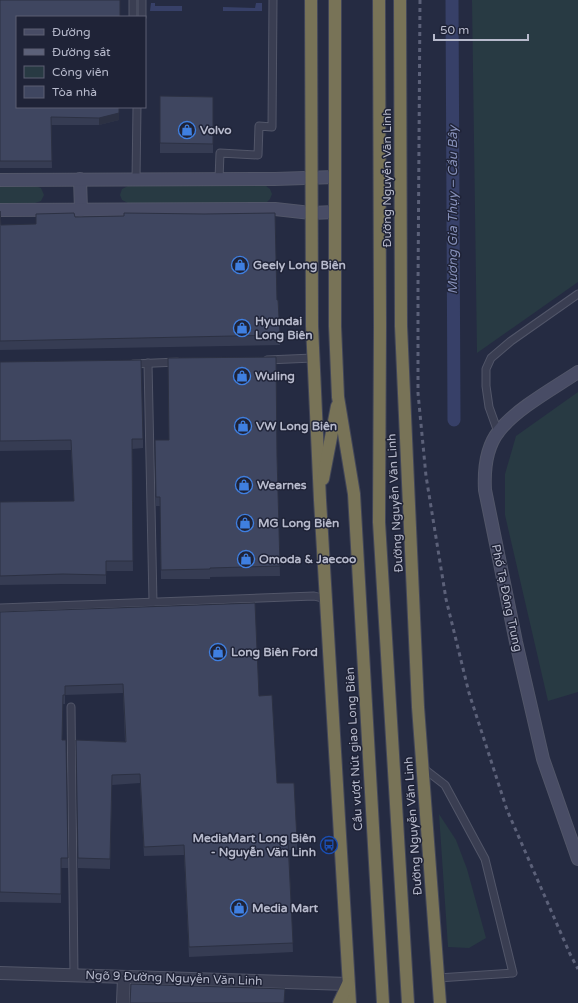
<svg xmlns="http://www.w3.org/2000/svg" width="578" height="1003" viewBox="0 0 578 1003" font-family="'Varela Round',sans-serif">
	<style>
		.green { fill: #283a43 }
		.water { fill: #374068 }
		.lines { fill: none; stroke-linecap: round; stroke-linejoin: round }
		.canal { stroke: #374068; stroke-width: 13 }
		.lane-casing { stroke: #525669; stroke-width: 9 }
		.street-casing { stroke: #525669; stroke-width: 14 }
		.secondary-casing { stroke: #525669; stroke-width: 14 }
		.highway-casing { stroke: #424659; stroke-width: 14 }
		.lane { stroke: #3a3e52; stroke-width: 7 }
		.street { stroke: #3a3e52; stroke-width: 12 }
		.secondary { stroke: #484c65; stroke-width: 12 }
		.highway { stroke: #787357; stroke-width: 12 }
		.rail { stroke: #5c6179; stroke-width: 3; stroke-dasharray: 4 4; stroke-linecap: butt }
		.wall { fill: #363c53 }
		.shaded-wall { fill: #2c3143 }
		.building { fill: #3f4660; stroke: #2c3143 }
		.labels { text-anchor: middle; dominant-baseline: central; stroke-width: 3; stroke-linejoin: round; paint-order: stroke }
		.poi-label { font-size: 12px; font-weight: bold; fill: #b7bacc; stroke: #1f2337; text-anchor: start }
		.street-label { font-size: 12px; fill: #b7bacc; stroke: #1f2337 }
		.water-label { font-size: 13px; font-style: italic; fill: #858fb8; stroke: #1f2337 }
	</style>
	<rect width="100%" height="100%" fill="#252b42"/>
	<g class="green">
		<polygon points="472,0 578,0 578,282 477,353"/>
		<polygon points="0,186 35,186 41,188 44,195 41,201 35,203 0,203"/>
		<polygon points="128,186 266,186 270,189 272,194 270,199 266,203 128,203 122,200 120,195 122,189"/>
		<polygon points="578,392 578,692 548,701 505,515 505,474 516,436"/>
		<polygon points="439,814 456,840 467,869 486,938 469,948 448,947"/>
	</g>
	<g class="water">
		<polygon points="151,3 155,3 155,6 182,6 182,11 150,11"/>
		<polygon points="256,3 262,3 262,11 223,11 223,7 255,8"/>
	</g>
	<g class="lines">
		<polyline class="canal" points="452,0 454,420"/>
		<g class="lane-casing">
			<g id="lane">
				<polyline points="142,0 142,17"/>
				<polyline points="133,17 133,0"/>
				<polyline points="136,179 137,107"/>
				<polyline points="219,179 220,153 258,155 259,126 272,127 273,0"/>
				<polyline points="267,360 313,358"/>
				<polyline points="148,363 153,602"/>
				<polyline points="133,364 177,362"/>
				<polyline points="498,432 489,407 486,386 486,369 491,358 511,341 578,294"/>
				<polyline points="0,608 314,596 326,599"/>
				<polyline points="71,707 74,975"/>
				<polyline points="423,768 445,785 485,859 513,973 438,978"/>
			</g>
		</g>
		<g class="street-casing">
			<g id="street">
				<polyline points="0,973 348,984"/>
				<polyline points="123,1003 124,977"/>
			</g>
		</g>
		<g class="secondary-casing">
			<g id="secondary">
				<polyline points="80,179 81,210"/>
				<polyline points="0,180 275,179 335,177"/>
				<polyline points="0,210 275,209 311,213 335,212"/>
				<path d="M578 372C554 388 516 409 499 431 486 447 484 471 485 490L516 642 543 759 578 859"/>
			</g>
		</g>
		<g class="highway-casing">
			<g id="highway">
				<polyline points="311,0 312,326 320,500 350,1003"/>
				<polyline points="335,0 335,326 338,397 354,494 383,1003"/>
				<polyline points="379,0 380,326 379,522 408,1003"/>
				<polyline points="400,0 401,326 418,707 440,1003"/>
				<polyline points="323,479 337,406"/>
				<polyline points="339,1003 348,984"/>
			</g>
		</g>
		<use href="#lane" class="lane"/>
		<use href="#street" class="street"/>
		<use href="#secondary" class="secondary"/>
		<use href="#highway" class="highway"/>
		<polyline class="rail" points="420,0 418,286 418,393 426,476 446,599 469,693 507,810 570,954 578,969"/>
	</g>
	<g class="wall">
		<polygon points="0,0 119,120 99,125 51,125 52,168 0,168"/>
		<polygon points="160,96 213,97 213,153 160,153"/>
		<polygon points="0,211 1,225 36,224 75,217 277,300 280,335 280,345 0,350"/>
		<polygon points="0,362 143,439 143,448 132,449 133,571 106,571 106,584 63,584 0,585 0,502 74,501 71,450 0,451"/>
		<polygon points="155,440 169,440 277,456 280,576 210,577 210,579 161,579 160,506 156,506"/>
		<polygon points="0,612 259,696 277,783 297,840 297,850 289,850 293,952 189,957 184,855 144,856 140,783 112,785 110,869 78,868 76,740 125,742 123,693 65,695 65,704 63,704 62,740 66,740 68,868 61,868 61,903 0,902"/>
	</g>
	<polygon class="shaded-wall" points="119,107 119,120 99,125 99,118"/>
	<g class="building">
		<polygon points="0,0 120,0 120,17 17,17 17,107 119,107 119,113 99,118 51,117 52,161 0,161"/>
		<polygon points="160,96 213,97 213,144 160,143"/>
		<polygon points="0,211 1,225 36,224 36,214 74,213 75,217 124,216 124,213 204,214 275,213 277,300 278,300 280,335 0,341"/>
		<polygon points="276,357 277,456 280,566 210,568 210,569 161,570 160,497 156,497 155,440 169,440 168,358"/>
		<polygon points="141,360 143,439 132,439 133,561 106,561 106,575 63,574 0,576 0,502 74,501 71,440 0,441 0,362"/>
		<polygon points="255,603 259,696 272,695 277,783 294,783 297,840 288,841 293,943 189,947 184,845 144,847 140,774 112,775 110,859 78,858 76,740 126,742 123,684 65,686 65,695 63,695 62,740 66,740 68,858 61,858 61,894 0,892 0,612"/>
		<polygon points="131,984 285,989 284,1003 130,1003"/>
	</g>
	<defs>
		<g id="shop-ring" transform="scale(0.9)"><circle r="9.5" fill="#1f2337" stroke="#3f7fe0" stroke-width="1.5"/><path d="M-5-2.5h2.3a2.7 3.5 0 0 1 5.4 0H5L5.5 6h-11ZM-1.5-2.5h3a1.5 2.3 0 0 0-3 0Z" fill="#3f7fe0"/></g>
		<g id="bus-ring" transform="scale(0.9)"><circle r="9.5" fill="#1f2337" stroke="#1a4fb4" stroke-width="1.5"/><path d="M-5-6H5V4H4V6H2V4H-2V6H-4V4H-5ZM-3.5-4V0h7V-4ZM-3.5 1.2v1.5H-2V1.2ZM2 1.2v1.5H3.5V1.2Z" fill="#1a4fb4"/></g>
	</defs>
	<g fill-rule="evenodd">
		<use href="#shop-ring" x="187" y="130"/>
		<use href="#shop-ring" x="240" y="265"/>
		<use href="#shop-ring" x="242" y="328"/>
		<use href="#shop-ring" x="242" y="376"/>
		<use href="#shop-ring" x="243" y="426"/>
		<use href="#shop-ring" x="244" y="485"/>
		<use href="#shop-ring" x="245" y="523"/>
		<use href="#shop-ring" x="246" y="559"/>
		<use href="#shop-ring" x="218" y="652"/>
		<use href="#bus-ring" x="329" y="845"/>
		<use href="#shop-ring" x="239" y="908"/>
	</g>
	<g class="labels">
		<g class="poi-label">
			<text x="200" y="130">Volvo</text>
			<text x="253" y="265">Geely Long Biên</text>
			<text x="255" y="321">Hyundai<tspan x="255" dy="14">Long Biên</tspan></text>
			<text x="255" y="376">Wuling</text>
			<text x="256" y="426">VW Long Biên</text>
			<text x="257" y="485">Wearnes</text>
			<text x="258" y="523">MG Long Biên</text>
			<text x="259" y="559">Omoda &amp; Jaecoo</text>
			<text x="231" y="652">Long Biên Ford</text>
			<text x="316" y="838" text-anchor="end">MediaMart Long Biên<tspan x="316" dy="14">- Nguyễn Văn Linh</tspan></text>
			<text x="252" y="908">Media Mart</text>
		</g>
		<g class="street-label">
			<text transform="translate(387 178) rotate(-90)">Đường Nguyễn Văn Linh</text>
			<text transform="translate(395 503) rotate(-93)">Đường Nguyễn Văn Linh</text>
			<text transform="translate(507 598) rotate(78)">Phố Tạ Đông Trung</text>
			<text transform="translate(354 749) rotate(-93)">Cầu vượt Nút giao Long Biên</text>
			<text transform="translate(413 826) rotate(-94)">Đường Nguyễn Văn Linh</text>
			<text transform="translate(174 978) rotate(2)">Ngõ 9 Đường Nguyễn Văn Linh</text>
		</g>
		<g class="water-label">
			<text transform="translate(453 210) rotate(-90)">Mương Gia Thụy – Cầu Bây</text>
		</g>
	</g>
	<rect x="16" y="16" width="130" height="92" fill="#1f2337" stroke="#5c5f73"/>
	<rect x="24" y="29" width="20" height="6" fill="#484c65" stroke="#5c5f73"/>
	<text x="52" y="36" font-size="12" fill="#b7bacc">Đường</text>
	<rect x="24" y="49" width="20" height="6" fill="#5c6179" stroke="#5c5f73"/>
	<text x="52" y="56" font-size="12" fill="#b7bacc">Đường sắt</text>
	<rect x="24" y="66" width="20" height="12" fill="#283a43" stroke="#5c5f73"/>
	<text x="52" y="76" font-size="12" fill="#b7bacc">Công viên</text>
	<rect x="24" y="86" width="20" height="12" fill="#3f4660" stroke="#5c5f73"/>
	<text x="52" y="96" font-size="12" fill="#b7bacc">Tòa nhà</text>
	<path d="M434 34v6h94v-6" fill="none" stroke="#b7bacc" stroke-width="2"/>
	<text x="440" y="34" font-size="12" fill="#b7bacc" stroke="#1f2337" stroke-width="3" paint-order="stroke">50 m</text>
</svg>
